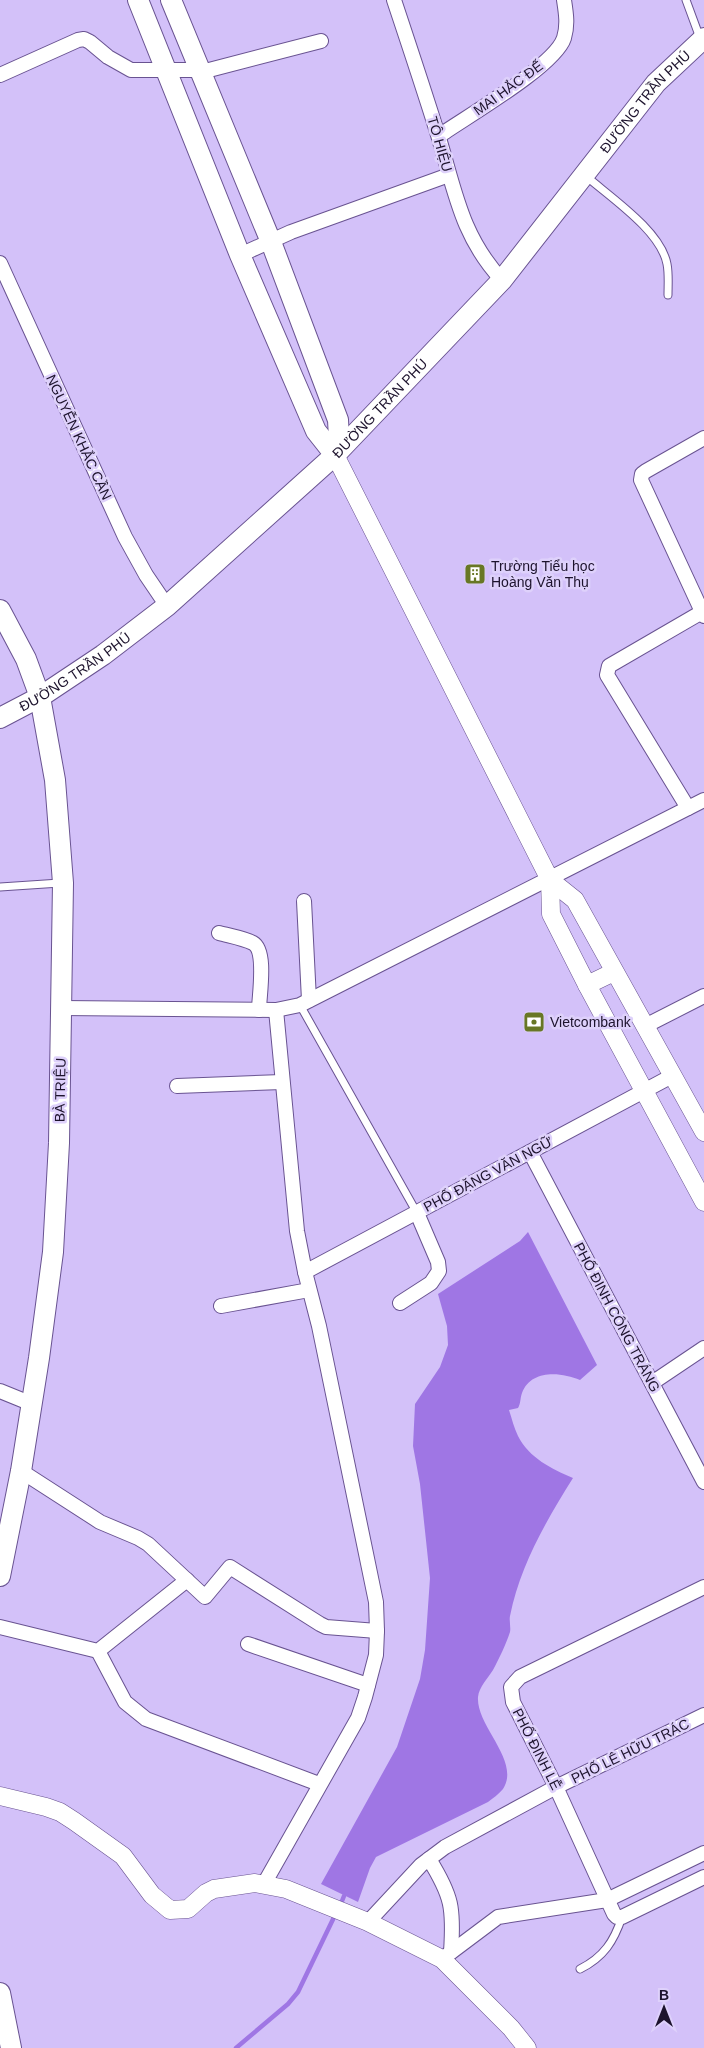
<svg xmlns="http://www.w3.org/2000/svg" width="704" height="2048" viewBox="0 0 704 2048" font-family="Helvetica,sans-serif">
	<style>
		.water { fill: #9f76e4 }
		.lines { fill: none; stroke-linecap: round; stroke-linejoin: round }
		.stream { stroke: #9f76e4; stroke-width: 4.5 }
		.service-casing { stroke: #695391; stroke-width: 9 }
		.minor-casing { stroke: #695391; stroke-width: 16 }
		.tertiary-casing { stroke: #695391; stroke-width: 19 }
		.secondary-casing { stroke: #695391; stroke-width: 22 }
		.service { stroke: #fff; stroke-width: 7 }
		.minor { stroke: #fff; stroke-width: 14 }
		.tertiary { stroke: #fff; stroke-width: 18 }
		.secondary { stroke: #fff; stroke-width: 20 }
		.labels { text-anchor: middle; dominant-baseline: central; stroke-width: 5; stroke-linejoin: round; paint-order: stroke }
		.street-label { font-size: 14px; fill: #1d132d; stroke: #ded1fb }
		.poi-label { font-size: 14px; fill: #1d132d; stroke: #ded1fb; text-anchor: start }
	</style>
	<rect width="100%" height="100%" fill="#d3c1f9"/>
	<path class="water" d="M528 1232 597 1365 580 1380C561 1372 531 1369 522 1393 520 1398 521 1403 518 1408L509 1410C512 1419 514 1428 518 1436 529 1458 552 1469 573 1478 546 1521 520 1566 510 1616 509 1621 511 1627 510 1632 506 1644 499 1659 493 1670 488 1678 479 1687 478 1697 476 1726 521 1761 503 1789 499 1794 493 1798 488 1802L376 1857 370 1868 358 1902 321 1884 397 1747 420 1679 425 1650 430 1578 420 1484 413 1446 415 1404 440 1367 448 1345 447 1326 438 1294 520 1241Z"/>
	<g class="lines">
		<g class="stream">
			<polyline points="340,1906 344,1896"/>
			<polyline points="236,2048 288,2004 298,1992 336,1913"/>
		</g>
		<g class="service-casing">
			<g id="service">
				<polyline points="686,0 700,38"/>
				<path d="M586 176C610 197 661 231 667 264 669 274 668 285 668 295"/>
				<polyline points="0,887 60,883"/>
				<polyline points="300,1005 417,1213"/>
				<path d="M580 1969C604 1957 614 1941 622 1917"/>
			</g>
		</g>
		<g class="minor-casing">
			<g id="minor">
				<path d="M394 0C409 45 424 90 438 135 455 190 461 236 502 280"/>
				<polyline points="0,75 78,40 84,39 90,42 108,57 131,70 209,70 321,41"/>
				<path d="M439 136C466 117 555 66 564 38 568 25 566 13 564 0"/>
				<polyline points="240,255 291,232 449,175"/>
				<polyline points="0,263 125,537 146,575 167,606"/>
				<polyline points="704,438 646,471 642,474 641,480 704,616"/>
				<polyline points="688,808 607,675 609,666 702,612"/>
				<polyline points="304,901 309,1000"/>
				<path d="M219 933C230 936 243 938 253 943 267 951 259 996 259 1010"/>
				<polyline points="61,1008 276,1010 300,1005 704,800"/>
				<polyline points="645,1026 704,996"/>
				<polyline points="177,1086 282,1082"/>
				<polyline points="530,1152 704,1482"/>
				<polyline points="305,1272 672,1076"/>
				<polyline points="400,1303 431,1283 439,1271 438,1262 417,1213"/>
				<polyline points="221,1306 309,1290"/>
				<polyline points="652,1383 704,1348"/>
				<polyline points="0,1391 32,1404"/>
				<polyline points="21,1471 100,1522 138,1538 148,1544 205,1597 230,1567 320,1624 326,1627 377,1631"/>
				<polyline points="704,1587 520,1677 511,1687 513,1702 556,1787 614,1914 617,1917 622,1917 704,1877"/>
				<polyline points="0,1627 98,1651 187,1580"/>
				<polyline points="248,1644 368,1685"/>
				<polyline points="98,1651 125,1702 146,1719 319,1784"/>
				<path d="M429 1859C452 1896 454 1908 451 1952"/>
				<polyline points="264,1884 358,1718 365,1697 376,1655 377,1631 376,1602 319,1326 305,1272 297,1231 276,1010"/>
				<polyline points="368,1922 421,1865 445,1847 556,1787 704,1715"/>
				<polyline points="442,1959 498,1917 607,1900 704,1853"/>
			</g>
		</g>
		<g class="tertiary-casing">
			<g id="tertiary">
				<polyline points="335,455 550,880 575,900 704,1132"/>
				<polyline points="550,880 551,914 587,985 704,1202"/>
				<polyline points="587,985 614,972"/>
				<polyline points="0,1796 46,1807 60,1812 74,1821 123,1856 152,1895 170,1910 188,1909 206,1893 214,1889 255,1883 286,1889 368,1922 442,1959 511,2028 527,2048"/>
			</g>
		</g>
		<g class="secondary-casing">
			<g id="secondary">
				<polyline points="138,0 240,255 316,431 335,455"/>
				<polyline points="171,0 271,242 338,420 339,438 335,455"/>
				<polyline points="0,610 26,659 40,697 55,780 63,883 59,1143 53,1252 39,1358 21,1471 0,1576"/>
				<path id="s1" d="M0 718 40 697 103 655 167 606 335 455 502 280 656 83 704 38"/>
				<polyline points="0,1993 11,2048"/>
			</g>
		</g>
		<use href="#service" class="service"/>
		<use href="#minor" class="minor"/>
		<use href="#tertiary" class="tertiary"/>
		<use href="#secondary" class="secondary"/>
	</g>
	<defs>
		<g id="building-square" transform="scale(1.125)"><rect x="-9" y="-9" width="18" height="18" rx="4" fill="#687725" stroke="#ded1fb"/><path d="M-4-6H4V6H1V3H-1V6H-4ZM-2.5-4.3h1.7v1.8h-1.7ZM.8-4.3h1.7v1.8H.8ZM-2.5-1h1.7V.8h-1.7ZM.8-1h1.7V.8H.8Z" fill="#fff"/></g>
		<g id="bank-square" transform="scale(1.125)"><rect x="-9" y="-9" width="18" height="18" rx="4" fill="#687725" stroke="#ded1fb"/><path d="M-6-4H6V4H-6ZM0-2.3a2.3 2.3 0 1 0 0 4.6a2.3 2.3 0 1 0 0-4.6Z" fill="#fff"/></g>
	</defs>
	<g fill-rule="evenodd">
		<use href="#building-square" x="475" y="574"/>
		<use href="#bank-square" x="534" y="1022"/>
	</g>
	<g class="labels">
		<g class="street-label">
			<text transform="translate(508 88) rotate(-36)">MAI HẮC ĐẾ</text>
			<text stroke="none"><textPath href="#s1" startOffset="898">ĐƯỜNG TRẦN PHÚ</textPath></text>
			<text transform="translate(440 144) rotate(74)">TÔ HIỆU</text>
			<text stroke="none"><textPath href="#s1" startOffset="492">ĐƯỜNG TRẦN PHÚ</textPath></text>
			<text transform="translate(79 437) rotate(65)">NGUYỄN KHẮC CẦN</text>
			<text stroke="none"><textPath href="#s1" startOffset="88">ĐƯỜNG TRẦN PHÚ</textPath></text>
			<text transform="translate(60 1090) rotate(-89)">BÀ TRIỆU</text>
			<text transform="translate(488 1174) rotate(-28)">PHỐ ĐẶNG VĂN NGỮ</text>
			<text transform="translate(617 1317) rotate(62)">PHỐ ĐINH CÔNG TRÁNG</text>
			<text transform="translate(537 1749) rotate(63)">PHỐ ĐINH LỄ</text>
			<text transform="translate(630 1751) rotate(-26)">PHỐ LÊ HỮU TRÁC</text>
		</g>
		<g class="poi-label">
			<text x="491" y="566">Trường Tiểu học<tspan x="491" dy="16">Hoàng Văn Thụ</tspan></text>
			<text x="550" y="1022">Vietcombank</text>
		</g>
	</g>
	<g transform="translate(664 2008)" stroke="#ded1fb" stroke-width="4" paint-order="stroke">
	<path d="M0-4L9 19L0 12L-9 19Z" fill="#1d132d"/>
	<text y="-8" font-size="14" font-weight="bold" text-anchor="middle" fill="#1d132d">B</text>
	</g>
</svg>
